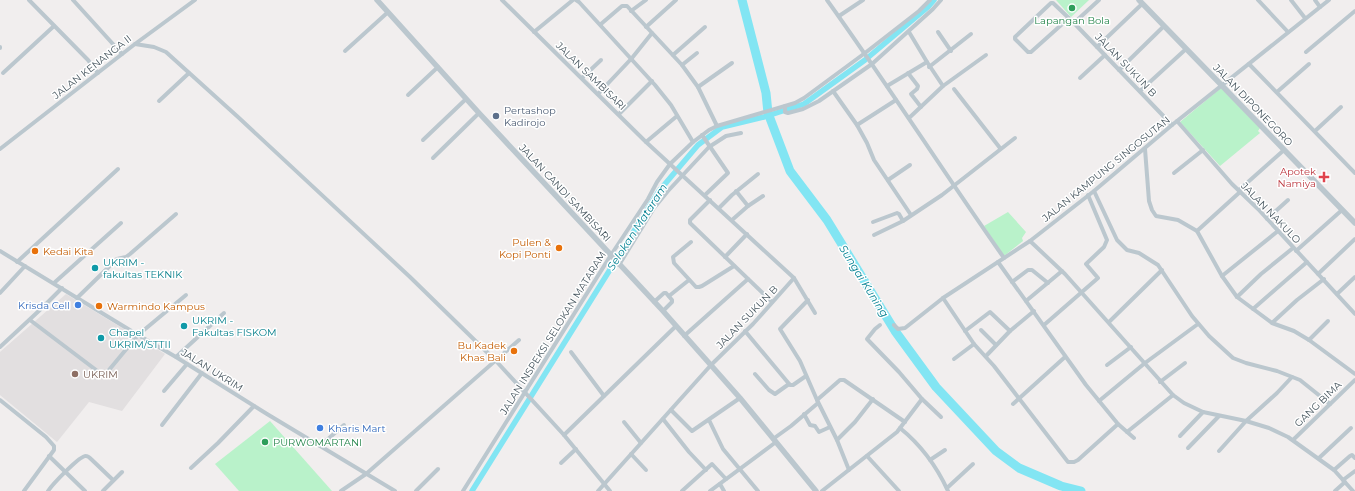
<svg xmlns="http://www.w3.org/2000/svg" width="1355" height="491" viewBox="0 0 1355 491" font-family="Montserrat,sans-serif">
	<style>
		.education { fill: #e2dfe0 }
		.green { fill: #b9f2ca }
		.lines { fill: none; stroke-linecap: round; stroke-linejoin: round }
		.canal { stroke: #82e5f3; stroke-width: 5.5 }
		.river { stroke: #82e5f3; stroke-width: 9 }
		.minor { stroke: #bbc7ce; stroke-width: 4 }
		.tertiary { stroke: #bbc7ce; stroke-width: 5.5 }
		.leisure-dot { fill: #2e9e5b; stroke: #fff; stroke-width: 1.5 }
		.service-dot { fill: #5c6f8a; stroke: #fff; stroke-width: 1.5 }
		.health-dot { fill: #e0444e; stroke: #fff; stroke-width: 1.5 }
		.food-dot { fill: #e8710a; stroke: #fff; stroke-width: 1.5 }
		.culture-dot { fill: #0f9aa8; stroke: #fff; stroke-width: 1.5 }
		.shop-dot { fill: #3f7fe0; stroke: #fff; stroke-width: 1.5 }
		.education-dot { fill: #8d6e63; stroke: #fff; stroke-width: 1.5 }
		.labels { text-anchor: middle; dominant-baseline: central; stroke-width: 3; stroke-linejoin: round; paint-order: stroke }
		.leisure-label { font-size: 10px; fill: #27864d; stroke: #fff }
		.street-label { font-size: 10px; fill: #45545d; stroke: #fff }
		.service-label { font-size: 10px; fill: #4e5e75; stroke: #fff; text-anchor: start }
		.health-label { font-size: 10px; fill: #be3a42; stroke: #fff; text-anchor: end }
		.food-label { font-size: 10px; fill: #c56008; stroke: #fff; text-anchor: end }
		.culture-label { font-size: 10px; fill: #0d838f; stroke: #fff; text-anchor: start }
		.shop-label { font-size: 10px; fill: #366cbe; stroke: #fff; text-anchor: end }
		.education-label { font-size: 10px; fill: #785e54; stroke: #fff; text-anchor: start }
		.water-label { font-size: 11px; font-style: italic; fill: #048293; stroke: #fff }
	</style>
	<rect width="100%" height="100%" fill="#f1eeee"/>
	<polygon class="education" points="66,294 165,354 122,411 89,402 57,442 0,395 0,352"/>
	<g class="green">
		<polygon points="1056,0 1089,0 1071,17"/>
		<polygon points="1221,88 1260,128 1258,131 1260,133 1220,166 1180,122"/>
		<polygon points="1008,212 1026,232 1022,238 1023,241 1004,256 984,226"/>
		<polygon points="270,421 332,491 239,491 215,464"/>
	</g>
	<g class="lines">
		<polyline class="canal" points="472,491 659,191 698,145 722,127 764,117 804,104 865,60 928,7 934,0"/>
		<polyline class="river" points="742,0 766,93 768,113 790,171 827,220 895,331 936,387 996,451 1019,468 1061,486 1081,491"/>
		<g class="minor">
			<polyline points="29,0 88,60 98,73"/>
			<polyline points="73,0 122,54"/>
			<polyline points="502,0 646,142 794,278 753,324 711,365 598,491"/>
			<polyline points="576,0 579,2 655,85 671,105 693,142"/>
			<path d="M827 0C888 85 944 173 1004 258"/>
			<polyline points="1099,0 1074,23 1172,125"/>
			<polyline points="1258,0 1288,32"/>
			<polyline points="1291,0 1305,18"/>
			<polyline points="1315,0 1320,7"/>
			<polyline points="631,11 646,0"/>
			<polyline points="839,16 863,0"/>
			<polyline points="1069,18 1031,52 1028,52 1015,39 1015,37 1051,3 1053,3 1074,23"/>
			<polyline points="601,24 622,6 627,6 682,65 698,87 717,126"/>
			<polyline points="646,27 676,0"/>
			<polyline points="534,32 573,0"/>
			<polyline points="909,32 927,62"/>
			<polyline points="938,32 951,51"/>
			<polyline points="135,44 154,47 166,52 238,117 410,277 496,361 564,435 610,491"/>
			<polyline points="0,47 0,48"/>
			<polyline points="1097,47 1142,4"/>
			<polyline points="345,51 387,13"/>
			<polyline points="1306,52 1355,11"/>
			<polyline points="673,55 705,27"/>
			<polyline points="1249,64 1355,173"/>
			<polyline points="682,65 697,53"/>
			<polyline points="929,67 971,34"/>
			<polyline points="1119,70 1164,26"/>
			<polyline points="3,73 54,26"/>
			<polyline points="908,73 918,86 917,89 911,94 921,107"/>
			<polyline points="582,78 601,60"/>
			<polyline points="1080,78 1105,55"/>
			<polyline points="887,86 927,62 943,86"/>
			<polyline points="698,87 732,63"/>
			<polyline points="954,89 1000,148"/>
			<polyline points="833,91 857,125 867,143 874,160 911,215"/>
			<polyline points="1140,91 1186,49"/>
			<polyline points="1277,92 1309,64"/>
			<polyline points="598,94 632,58 652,33"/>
			<polyline points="408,95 438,67"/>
			<polyline points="159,101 189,73"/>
			<polyline points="785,106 785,112 788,113 803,109 819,101 872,64 933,9 941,0"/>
			<polyline points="619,114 652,81"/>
			<polyline points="909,118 943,86 986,55"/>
			<polyline points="1177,121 1232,184 1258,209 1355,314"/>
			<polyline points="857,125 896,100"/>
			<polyline points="1315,131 1341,107"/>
			<polyline points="702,135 728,173 705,195"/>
			<polyline points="423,140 466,99"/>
			<polyline points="646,142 677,116"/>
			<polyline points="0,149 135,44 195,0"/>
			<polyline points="1145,149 1149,201 1152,210 1156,216 1178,220 1197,231 1222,276 1237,297 1272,323 1294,331 1309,340 1355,374"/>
			<polyline points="433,158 479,113"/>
			<polyline points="1174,173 1203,150"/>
			<polyline points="888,180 910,165"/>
			<polyline points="1239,190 1284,150"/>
			<polyline points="736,191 748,206"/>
			<polyline points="1094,191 1117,240 1127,250 1139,253 1158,265 1192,316 1209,336 1233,358 1246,363 1277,371 1300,380 1330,404"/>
			<polyline points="710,200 690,220 690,223 772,302"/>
			<polyline points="719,208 732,195 758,174"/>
			<polyline points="1267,219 1288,200"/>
			<polyline points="732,220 748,206 763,196"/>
			<polyline points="873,222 897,213 899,214 903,221"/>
			<polyline points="1197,231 1240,192"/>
			<polyline points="874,235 903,221 942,195 1015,138"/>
			<polyline points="1030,241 1065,274 1173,395 1184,403 1203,412 1246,421 1269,428 1288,437 1334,470 1353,491"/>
			<polyline points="691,242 673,257 674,263 696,287 699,287 702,286 734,266"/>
			<polyline points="0,251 138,335 176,357 267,414 395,491"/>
			<polyline points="1296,251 1342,210"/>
			<polyline points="725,257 747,234"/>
			<polyline points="17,262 118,169"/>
			<polyline points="998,262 1086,385 1118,424 1134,438"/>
			<polyline points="619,265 654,208 668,191 709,147 726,136 741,133"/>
			<polyline points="1318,274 1355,239"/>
			<polyline points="1222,276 1278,231"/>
			<polyline points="794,278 815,313"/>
			<polyline points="1012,282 1028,270 1032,270 1048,283"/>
			<polyline points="54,283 121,223"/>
			<polyline points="0,293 25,266"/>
			<polyline points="1337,294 1355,277"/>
			<polyline points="669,296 689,280"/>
			<polyline points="1237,297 1261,274 1293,248"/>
			<polyline points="77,298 117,259 126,257 130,254 176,214"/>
			<polyline points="943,298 974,344 994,366 1068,462 1074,462 1078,460 1118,424"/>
			<polyline points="808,300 780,329 800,361 817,400 837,440 849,470"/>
			<polyline points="1026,301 1062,271"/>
			<polyline points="654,302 664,293 666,293 672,300 672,302 663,311"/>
			<polyline points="1253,309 1307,262"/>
			<polyline points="30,320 104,376 138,335 186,295"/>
			<polyline points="1109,322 1162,270"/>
			<polyline points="1272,323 1297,300 1324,279"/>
			<polyline points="880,325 875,329 867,339 899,372 922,399 941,417"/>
			<polyline points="894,325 898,329 905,328 943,298 1030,241 1094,191 1172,125 1329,0"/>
			<polyline points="1044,325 1098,278 1086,264 1104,247 1107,240 1088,195"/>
			<polyline points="981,330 996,345"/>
			<polyline points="745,331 790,385 793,385 806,376"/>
			<polyline points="965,331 990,312 1010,331"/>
			<polyline points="684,336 748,279"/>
			<polyline points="1309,340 1328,321"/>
			<polyline points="0,347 42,308 62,288"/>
			<polyline points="571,352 604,396"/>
			<polyline points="986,356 1010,331 1034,311"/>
			<polyline points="176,357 224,313"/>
			<polyline points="954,359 974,344"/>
			<polyline points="1107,365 1131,347"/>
			<polyline points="755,374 769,390 775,394 789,384"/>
			<polyline points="1160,382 1185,363"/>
			<polyline points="164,391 187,364"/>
			<polyline points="0,400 46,437 54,446 54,450 24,491"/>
			<polyline points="817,400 840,380 844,380 905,422"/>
			<polyline points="1099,401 1145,363 1198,324"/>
			<polyline points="1013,404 1065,357"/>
			<polyline points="671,410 692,431 740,398"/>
			<polyline points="804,414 810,425 815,426 819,432 830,427"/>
			<polyline points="663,419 689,452 706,470"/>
			<polyline points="709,420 723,449 758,491"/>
			<polyline points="624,422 641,443"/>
			<polyline points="162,425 202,373"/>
			<path d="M900 428C921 445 937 467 948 491"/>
			<polyline points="1127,432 1173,395"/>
			<polyline points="564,435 676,326"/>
			<polyline points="1180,436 1203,412"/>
			<polyline points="773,439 791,426 818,403"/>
			<polyline points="837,440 855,422 873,399"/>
			<polyline points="1293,440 1355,380"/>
			<polyline points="320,446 344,425"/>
			<polyline points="1188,448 1219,416"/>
			<polyline points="1219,451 1246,421 1277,393 1292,377"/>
			<polyline points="631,454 646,470"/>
			<polyline points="49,456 85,491"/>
			<polyline points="867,456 899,491"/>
			<polyline points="1319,458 1351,428"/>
			<polyline points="930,460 945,450"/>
			<polyline points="561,463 576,449"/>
			<polyline points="191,468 218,443 254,406"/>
			<polyline points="1334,470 1350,456 1352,455 1355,458"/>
			<polyline points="1343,480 1355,471"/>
			<polyline points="720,484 724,491"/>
			<polyline points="947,488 973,464"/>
			<path d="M48 491C52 485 80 455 86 456 88 456 90 458 91 459L113 480"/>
			<polyline points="103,491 122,472"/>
			<polyline points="341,491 366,474 519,340"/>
			<polyline points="416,491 438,469"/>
			<polyline points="463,491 611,255 648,199 657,182 670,164 693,142 709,130 717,126 795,103 804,98 865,53 919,11 930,0"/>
			<polyline points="682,491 712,464 726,479"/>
			<polyline points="710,491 776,442"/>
			<polyline points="822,491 897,432 922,399"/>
			<polyline points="1335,491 1345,482"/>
		</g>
		<g class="tertiary">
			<polyline points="377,0 479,113 663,311 740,398 816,491"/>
			<polyline points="1139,0 1355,223"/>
		</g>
	</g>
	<g class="leisure-dot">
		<circle cx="1072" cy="8" r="4"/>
		<circle cx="265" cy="442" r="4"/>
	</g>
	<circle class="service-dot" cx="496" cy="116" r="4"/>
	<path class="health-dot" d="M1322 171h4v4h4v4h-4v4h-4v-4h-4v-4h4z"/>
	<g class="food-dot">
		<circle cx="559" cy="248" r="4"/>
		<circle cx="35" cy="251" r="4"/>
		<circle cx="99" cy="306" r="4"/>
		<circle cx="514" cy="351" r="4"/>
	</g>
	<g class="culture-dot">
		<circle cx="95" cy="268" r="4"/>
		<circle cx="184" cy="326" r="4"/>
		<circle cx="101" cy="338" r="4"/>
	</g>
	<g class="shop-dot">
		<circle cx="78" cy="305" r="4"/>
		<circle cx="320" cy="428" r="4"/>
	</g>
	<circle class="education-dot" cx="75" cy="374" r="4"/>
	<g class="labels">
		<g class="leisure-label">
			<text x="1072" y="20">Lapangan Bola</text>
			<text x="273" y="442" text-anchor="start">PURWOMARTANI</text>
		</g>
		<g class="street-label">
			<text transform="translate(1126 65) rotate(46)">JALAN SUKUN B</text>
			<text transform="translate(92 67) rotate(-38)">JALAN KENANGA II</text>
			<text transform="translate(591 76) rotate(44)">JALAN SAMBISARI</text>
			<text transform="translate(1253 105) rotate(46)">JALAN DIPONEGORO</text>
			<text transform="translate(1106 169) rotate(-39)">JALAN KAMPUNG SINGOSUTAN</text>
			<text transform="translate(565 193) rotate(47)">JALAN CANDI SAMBISARI</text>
			<text transform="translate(1271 213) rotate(46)">JALAN NAKULO</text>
			<text transform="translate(747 317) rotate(-46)">JALAN SUKUN B</text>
			<text transform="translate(553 333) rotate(-58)">JALAN INSPEKSI SELOKAN MATARAM</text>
			<text transform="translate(212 370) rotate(32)">JALAN UKRIM</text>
			<text transform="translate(1318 404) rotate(-44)">GANG BIMA</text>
		</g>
		<g class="service-label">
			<text x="504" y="110">Pertashop<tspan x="504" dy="12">Kadirojo</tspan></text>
		</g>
		<g class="health-label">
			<text x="1316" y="171">Apotek<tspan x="1316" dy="12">Namiya</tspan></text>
		</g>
		<g class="food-label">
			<text x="551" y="242">Pulen &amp;<tspan x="551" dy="12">Kopi Ponti</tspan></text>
			<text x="43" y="251" text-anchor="start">Kedai Kita</text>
			<text x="107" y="306" text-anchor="start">Warmindo Kampus</text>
			<text x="506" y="345">Bu Kadek<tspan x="506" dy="12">Khas Bali</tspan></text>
		</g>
		<g class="culture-label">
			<text x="103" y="262">UKRIM -<tspan x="103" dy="12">fakultas TEKNIK</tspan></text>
			<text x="192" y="320">UKRIM -<tspan x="192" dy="12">Fakultas FISKOM</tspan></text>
			<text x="109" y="332">Chapel<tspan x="109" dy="12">UKRIM/STTII</tspan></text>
		</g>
		<g class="shop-label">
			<text x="70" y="305">Krisda Cell</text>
			<text x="328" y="428" text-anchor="start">Kharis Mart</text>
		</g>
		<g class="education-label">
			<text x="83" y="374">UKRIM</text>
		</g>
		<g class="water-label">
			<text transform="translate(637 227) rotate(-57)">Selokan Mataram</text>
			<text transform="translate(864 281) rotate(58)">Sungai Kuning</text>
		</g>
	</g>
</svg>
